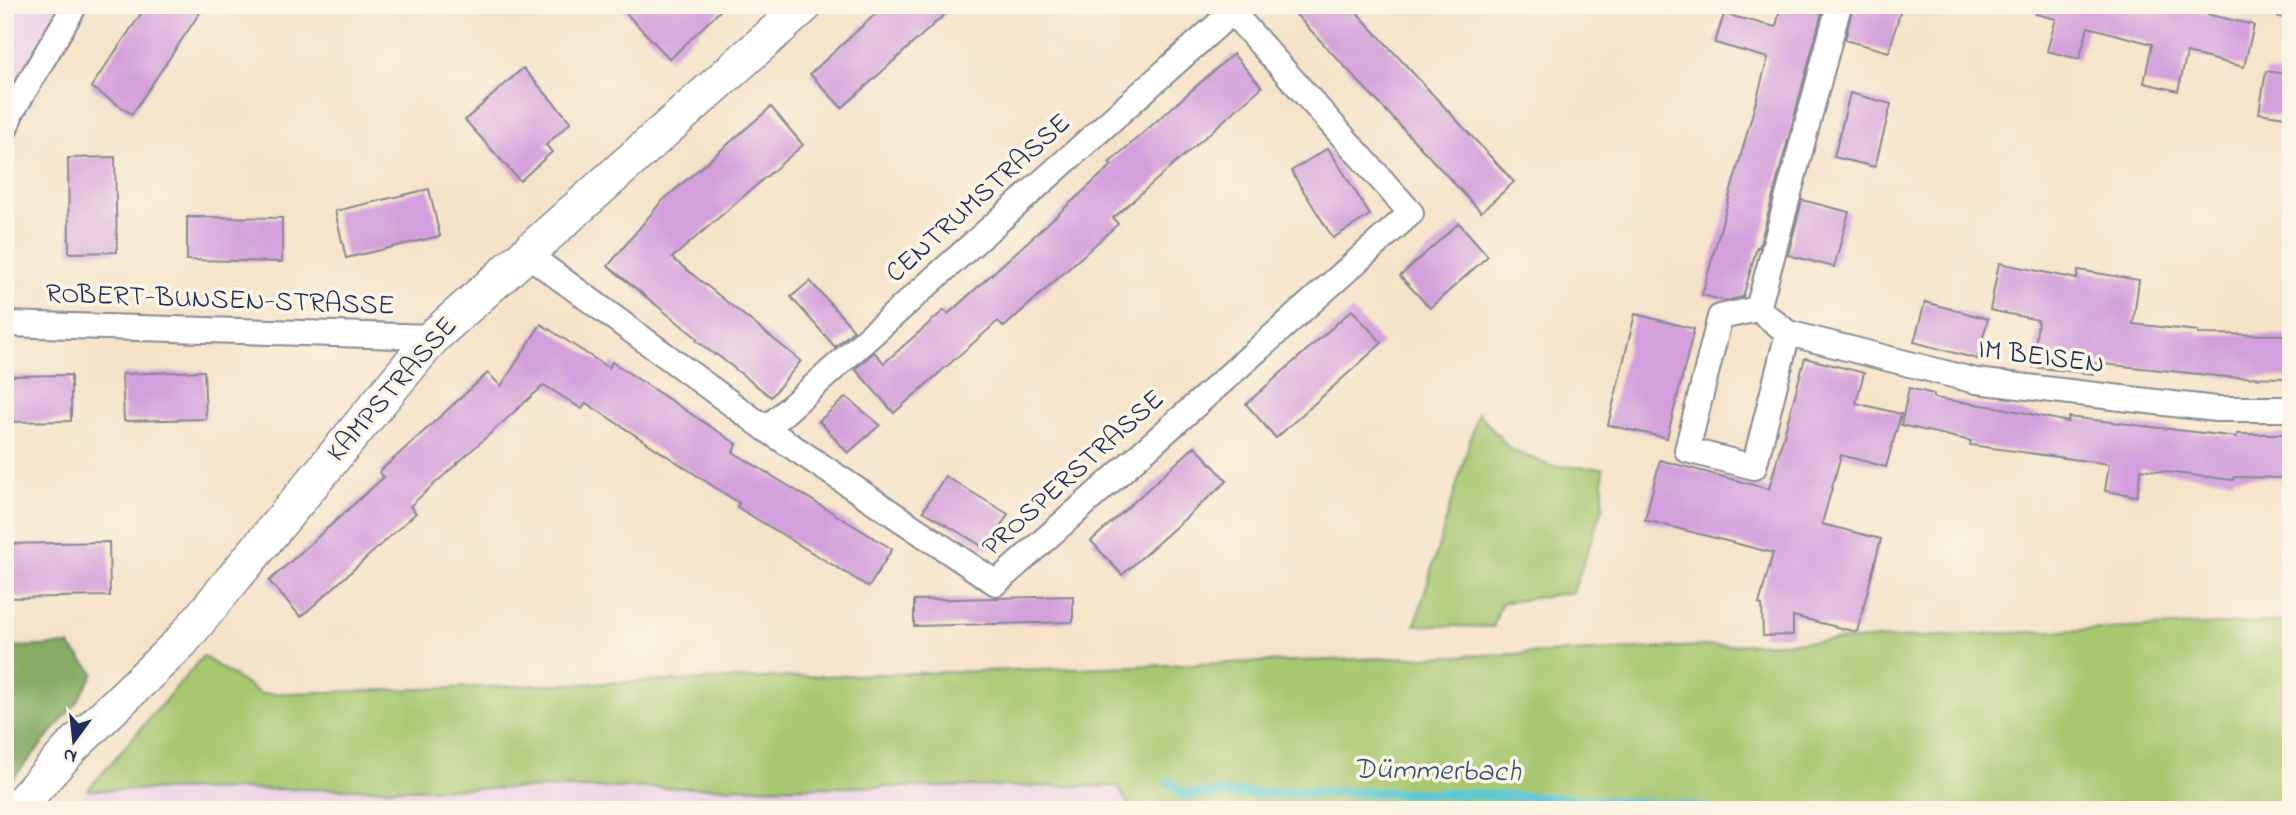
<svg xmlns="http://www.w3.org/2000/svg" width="2296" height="815" viewBox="0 0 2296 815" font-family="'Indie Flower',sans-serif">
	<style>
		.built { fill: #edd0e8 }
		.green { fill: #a7c76f; stroke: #617b66; stroke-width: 2 }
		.forest { fill: #85ac62; stroke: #506e60; stroke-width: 2 }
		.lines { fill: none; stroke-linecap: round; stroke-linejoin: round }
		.stream { stroke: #5bc8d2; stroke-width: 10 }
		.building { fill: #d39fdc }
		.street-casing { stroke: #888993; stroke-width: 28 }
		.secondary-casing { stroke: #888993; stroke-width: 38 }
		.street { stroke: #fff; stroke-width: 24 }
		.secondary { stroke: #fff; stroke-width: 35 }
		.labels { text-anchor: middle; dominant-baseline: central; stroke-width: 7; stroke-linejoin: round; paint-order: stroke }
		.street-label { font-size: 28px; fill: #1b2f5e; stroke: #fcf5e5 }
		.water-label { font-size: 30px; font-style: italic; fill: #2b557b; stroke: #fcf5e5 }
	</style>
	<rect width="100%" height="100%" fill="#fcf5e5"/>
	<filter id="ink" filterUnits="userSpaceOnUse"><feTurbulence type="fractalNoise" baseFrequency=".0143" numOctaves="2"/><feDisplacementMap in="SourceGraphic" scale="14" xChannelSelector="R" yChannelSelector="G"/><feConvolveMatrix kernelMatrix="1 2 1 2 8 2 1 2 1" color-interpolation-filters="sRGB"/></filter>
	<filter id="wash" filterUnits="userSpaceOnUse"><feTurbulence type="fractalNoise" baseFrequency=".00686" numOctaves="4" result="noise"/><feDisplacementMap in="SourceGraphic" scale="28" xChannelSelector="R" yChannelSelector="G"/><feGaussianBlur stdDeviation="1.57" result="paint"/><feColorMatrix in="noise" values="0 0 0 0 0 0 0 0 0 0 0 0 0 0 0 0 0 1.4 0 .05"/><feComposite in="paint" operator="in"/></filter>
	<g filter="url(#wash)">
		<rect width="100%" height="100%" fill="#f5e3c8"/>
		<g class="built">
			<polygon points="5,5 75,5 5,117"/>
			<polygon points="1119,786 1131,810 71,810 88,790"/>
		</g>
		<g class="green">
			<polygon points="1478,413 1511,450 1551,466 1603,468 1603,507 1573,592 1501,603 1493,627 1415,625"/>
			<polygon points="2291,621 2291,810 1131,810 1118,786 88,790 203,656 261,694 1545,653"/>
		</g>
		<polygon class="forest" points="69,645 94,673 77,702 5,788 5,647"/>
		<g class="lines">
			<polyline class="stream" points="1169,782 1182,794 1348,792 1475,794 1694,806 1709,810"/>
		</g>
		<g id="blocks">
			<g class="building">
				<polygon points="147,5 205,5 132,114 91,87"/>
				<polygon points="618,5 726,5 670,59"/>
				<polygon points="885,5 955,5 842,108 810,74"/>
				<polygon points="1287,5 1350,5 1514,182 1481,212"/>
				<polygon points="1781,5 1824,5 1759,248 1757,247 1743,297 1725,301 1702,295 1768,58 1715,43 1724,14 1776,27"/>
				<polygon points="1853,5 1902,5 1889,52 1845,40"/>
				<polygon points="2037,5 2167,5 2254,25 2244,67 2187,53 2178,91 2144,83 2152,44 2088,27 2079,59 2047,51 2056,19 2036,14"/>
				<polygon points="1233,54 1262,87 1113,218 1118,224 1004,327 998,321 894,413 855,369 874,352 884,363 944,310 948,314 1112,165 1109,163"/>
				<polygon points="523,68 571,122 546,145 552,152 520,181 465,120"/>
				<polygon points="2266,71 2291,75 2285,117 2259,113"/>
				<polygon points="1850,93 1891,104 1875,167 1834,157"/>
				<polygon points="771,107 803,145 672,258 801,361 771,397 716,354 715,355 706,348 696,340 697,338 608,266 661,202"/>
				<polygon points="1328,148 1370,215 1333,238 1291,171"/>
				<polygon points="115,157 117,252 69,253 68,158"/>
				<polygon points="429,189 440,236 346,258 335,211"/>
				<polygon points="1802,200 1849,212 1834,267 1788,255"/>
				<polygon points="187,217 282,218 282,262 187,260"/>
				<polygon points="1459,223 1488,256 1430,308 1400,276"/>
				<polygon points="1999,263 2077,279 2078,270 2139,280 2133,324 2198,331 2198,334 2291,335 2291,378 2227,377 2094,363 2093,374 2033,367 2038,320 1990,310"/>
				<polygon points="810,281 854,330 835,347 791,297"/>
				<polygon points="1925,302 1988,319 1977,359 1914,342"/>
				<polygon points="1352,310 1382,343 1276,438 1246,404"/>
				<polygon points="1635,314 1694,329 1667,438 1608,425"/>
				<polygon points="541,324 609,368 612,362 737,444 733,452 892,549 869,587 737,507 739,503 586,403 582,409 544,385 410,506 416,513 301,617 269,581 384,477 379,472 488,373 501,386"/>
				<polygon points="1805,358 1864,373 1856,403 1901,414 1886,467 1841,455 1822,524 1881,539 1857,632 1793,616 1793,635 1763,636 1762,605 1759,604 1773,553 1645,520 1660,460 1769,489"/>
				<polygon points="204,371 206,419 124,421 122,374"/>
				<polygon points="71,375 71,421 5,422 5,376"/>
				<polygon points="1909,388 1934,394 1934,398 2002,408 2068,422 2069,417 2237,437 2237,434 2291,434 2291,478 2234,477 2233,480 2141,469 2137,496 2105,491 2109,464 1970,445 1971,441 1901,425"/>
				<polygon points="846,397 880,425 848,453 819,421"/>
				<polygon points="1195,446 1227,481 1122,575 1091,541"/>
				<polygon points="945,476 1008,514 987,549 923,511"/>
				<polygon points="109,542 110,596 5,598 5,544"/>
				<polygon points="1073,596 1073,622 914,626 914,600"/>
			</g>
		</g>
	</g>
	<g filter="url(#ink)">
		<use href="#blocks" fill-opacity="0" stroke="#888993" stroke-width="2"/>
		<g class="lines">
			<g class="street-casing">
				<g id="street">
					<polyline points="1839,5 1758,309 1788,333 1976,381 2216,409 2291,409"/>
					<polyline points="2285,5 2291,7"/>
					<polyline points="5,129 11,113 75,5"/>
					<polyline points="527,254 766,429 996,583 1411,213 1226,5"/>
					<polyline points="1758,309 1720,317 1687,450 1754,467 1788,333"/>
					<polyline points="5,324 433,337"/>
					<polyline points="766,429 1232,12"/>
				</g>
			</g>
			<g class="secondary-casing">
				<polyline id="secondary" points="15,810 71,748 181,642 433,337 805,5"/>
			</g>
			<use href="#street" class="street"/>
			<use href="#secondary" class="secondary"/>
		</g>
	</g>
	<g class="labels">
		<g class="street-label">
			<text transform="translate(979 199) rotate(-42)">CENTRUMSTRASSE</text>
			<text transform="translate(220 301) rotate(2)">ROBERT-BUNSEN-STRASSE</text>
			<text transform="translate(2041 358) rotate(7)">IM BEISEN</text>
			<text transform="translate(393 390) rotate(-49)">KAMPSTRASSE</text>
			<text transform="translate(1074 474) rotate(-42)">PROSPERSTRASSE</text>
		</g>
		<g class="water-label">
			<text transform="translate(1437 772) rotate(1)">Dümmerbach</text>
		</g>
	</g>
	<rect width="2296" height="815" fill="none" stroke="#fcf5e5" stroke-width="28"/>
	<g transform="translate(74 741) rotate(195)" stroke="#fcf5e5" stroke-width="5" paint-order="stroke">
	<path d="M0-5L12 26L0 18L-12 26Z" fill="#1b2f5e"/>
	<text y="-10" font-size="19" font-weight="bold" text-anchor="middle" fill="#1b2f5e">N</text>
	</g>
</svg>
